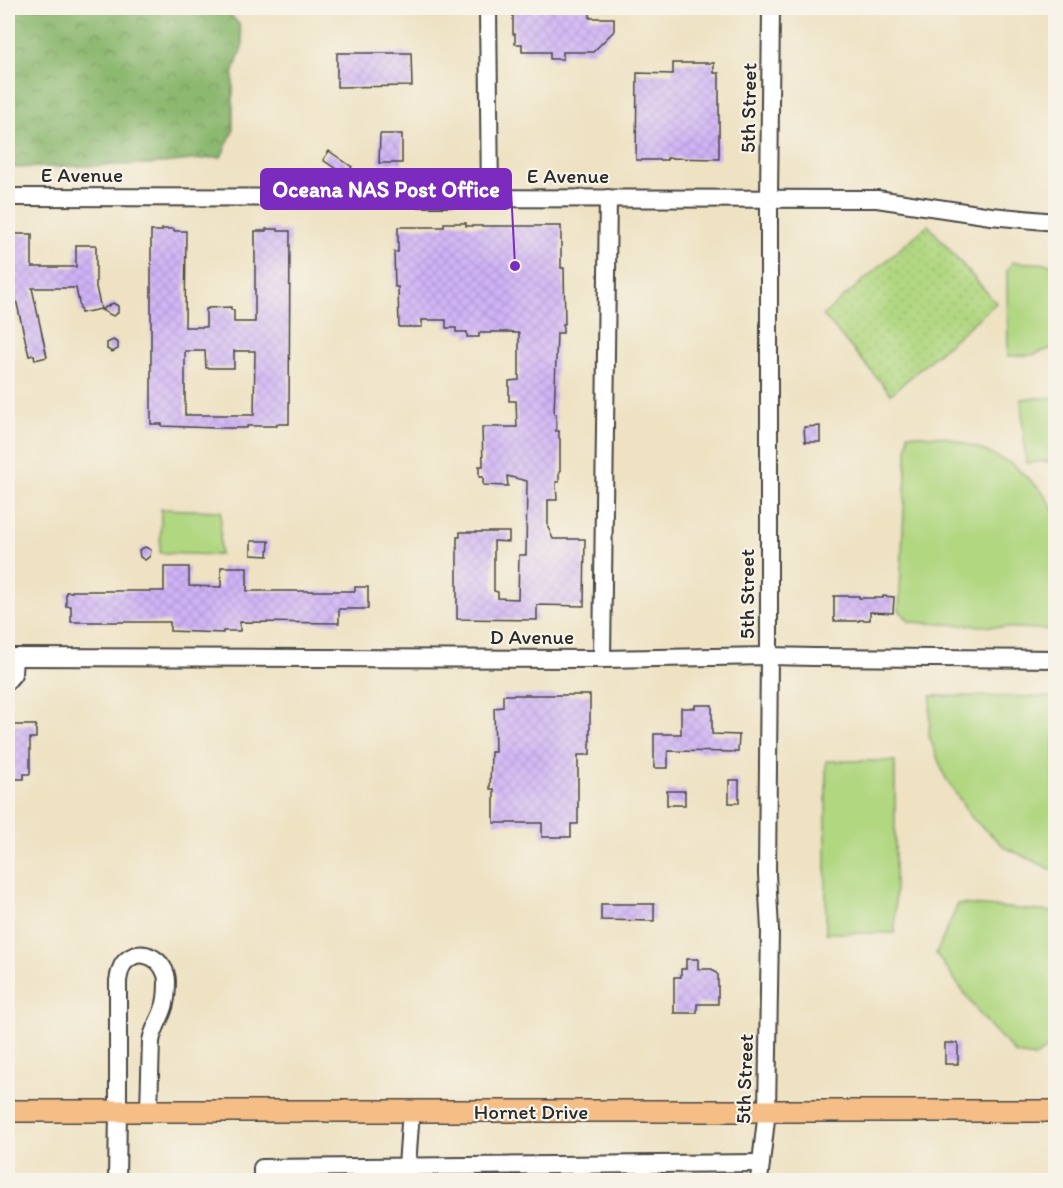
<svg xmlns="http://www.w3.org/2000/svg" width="1063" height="1188" viewBox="0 0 1063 1188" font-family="Itim,sans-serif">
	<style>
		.grass { fill: #b1d781; stroke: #6e8156; stroke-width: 1.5 }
		.forest { fill: url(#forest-crowns); stroke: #5c724d; stroke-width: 1.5 }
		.park { fill: url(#park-dots); stroke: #6e8156; stroke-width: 1.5 }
		.building { fill: url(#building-cross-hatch); fill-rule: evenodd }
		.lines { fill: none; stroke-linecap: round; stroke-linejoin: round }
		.minor-casing { stroke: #484642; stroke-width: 20 }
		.major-casing { stroke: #484642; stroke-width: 24 }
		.minor { stroke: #fff; stroke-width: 16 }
		.major { stroke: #f6be87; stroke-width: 21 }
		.labels { text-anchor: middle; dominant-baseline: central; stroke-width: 4.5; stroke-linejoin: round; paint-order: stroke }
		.street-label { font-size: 21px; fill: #2b2b2b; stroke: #f7f3e8 }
		.leader { fill: none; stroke: #7b2cbf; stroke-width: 2 }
		.callout-dot { fill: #7b2cbf; stroke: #f7f3e8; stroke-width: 2 }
		.callout { fill: #7b2cbf; stroke: #7b2cbf; stroke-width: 2 }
		.callout-label { font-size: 22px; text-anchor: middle; font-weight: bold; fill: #fff }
	</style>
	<defs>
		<pattern id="forest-crowns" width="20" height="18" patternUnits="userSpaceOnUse" patternTransform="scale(1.5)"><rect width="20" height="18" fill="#8cb86f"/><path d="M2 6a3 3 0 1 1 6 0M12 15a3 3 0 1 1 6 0" fill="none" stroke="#73965b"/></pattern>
		<pattern id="park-dots" width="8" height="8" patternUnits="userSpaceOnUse" patternTransform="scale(1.5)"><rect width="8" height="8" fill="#b1d781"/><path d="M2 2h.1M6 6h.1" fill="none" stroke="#98b970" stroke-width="1.8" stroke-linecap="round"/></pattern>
		<pattern id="building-cross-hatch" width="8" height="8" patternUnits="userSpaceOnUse" patternTransform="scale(1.5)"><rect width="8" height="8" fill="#cfb2f6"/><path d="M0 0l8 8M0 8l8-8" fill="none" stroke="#b299d3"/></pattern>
	</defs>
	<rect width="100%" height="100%" fill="#f7f3e8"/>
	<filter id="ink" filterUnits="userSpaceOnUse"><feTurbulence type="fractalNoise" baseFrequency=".0167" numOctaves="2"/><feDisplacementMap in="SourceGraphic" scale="12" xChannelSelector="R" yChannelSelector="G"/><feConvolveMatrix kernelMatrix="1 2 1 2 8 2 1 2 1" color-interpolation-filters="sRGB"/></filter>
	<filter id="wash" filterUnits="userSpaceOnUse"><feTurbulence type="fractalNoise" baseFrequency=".008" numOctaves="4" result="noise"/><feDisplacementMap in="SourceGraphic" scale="24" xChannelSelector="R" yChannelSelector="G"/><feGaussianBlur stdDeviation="1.35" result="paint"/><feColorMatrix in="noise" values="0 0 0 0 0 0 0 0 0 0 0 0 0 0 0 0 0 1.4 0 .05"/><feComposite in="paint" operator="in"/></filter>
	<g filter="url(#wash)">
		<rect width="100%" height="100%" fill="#eee2c3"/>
		<g class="grass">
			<polygon points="1012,262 1055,264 1055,347 1033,355 1008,356 1007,270"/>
			<polygon points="1055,397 1055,461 1026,463 1021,399"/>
			<polygon points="908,434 946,437 978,448 1012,464 1041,490 1055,511 1055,630 910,622 899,610"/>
			<polygon points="161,509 221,511 220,555 160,553"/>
			<polygon points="931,696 1055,697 1055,871 1006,848 972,818 945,777 929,736"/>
			<rect x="826" y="761" width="69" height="172"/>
			<polygon points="958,904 1055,912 1055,1039 1048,1048 1035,1057 1016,1054 981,1016 936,954"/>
		</g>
		<polygon class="forest" points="8,8 224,8 239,24 243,44 233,74 233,131 221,157 151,164 8,168"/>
		<polygon class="park" points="928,225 996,303 891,394 823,315"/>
		<g id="blocks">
			<g class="building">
				<polygon points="513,8 590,8 590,18 614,18 614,31 593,52 563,52 563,59 550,59 550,52 522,52 522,44 515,44 515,34 513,34"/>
				<polygon points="337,53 411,53 412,86 337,87"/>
				<polygon points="673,63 714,63 714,73 719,73 719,159 667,158 667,160 636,160 637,73 673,74"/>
				<polygon points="380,134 402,134 402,163 379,163"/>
				<polygon points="329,151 352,167 345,175 323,160"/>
				<polygon points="444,223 466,223 466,226 561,226 561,268 564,268 565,324 563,324 563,333 557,333 554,414 556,414 556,431 559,431 559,438 560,439 560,472 559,472 559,482 556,482 557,500 548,500 548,527 553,539 585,539 584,606 537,605 537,620 457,619 457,537 460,537 460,532 509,532 509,542 494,541 494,591 498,592 498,598 518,599 519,555 526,555 527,481 507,476 508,486 483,485 483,477 479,477 479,466 483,466 482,427 517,427 516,401 509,401 509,381 519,380 519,333 513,333 513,332 491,332 491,333 479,333 479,337 467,337 467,332 456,332 456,328 446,328 446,320 422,320 422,327 399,327 398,287 395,287 394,252 398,252 398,227 444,227"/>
				<path d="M162 229H174V231H186L185 327H206V309H208V308L231 307V310H234V322H255V231H266V229H278V231H290L289 424H277V426H247V428H215L162 426V424H151V231H162ZM185 351H205L206 368H234V351H255L254 415H185Z"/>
				<polygon points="13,234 32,234 32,267 76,267 76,245 96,245 96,287 101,309 81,313 76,288 32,288 47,357 35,360 34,355 29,356 14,291 8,293 8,269 13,269"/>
				<polygon points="113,303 118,306 118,313 113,316 101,310"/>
				<polygon points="113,340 118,343 118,349 112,352 107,349 107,343"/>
				<polygon points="820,426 820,442 805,442 804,427"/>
				<polygon points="251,541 269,541 268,556 251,555"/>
				<polygon points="145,547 151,550 150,556 145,560 140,557 139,550"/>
				<polygon points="164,567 189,567 189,586 221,587 221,567 247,567 247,591 355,591 355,587 368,587 368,609 339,609 339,623 240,622 240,631 223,631 223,633 170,631 170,622 71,622 71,606 66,606 66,592 72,592 72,591 164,591"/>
				<polygon points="834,596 859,596 859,598 883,598 883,596 894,597 893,613 870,612 870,620 859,620 859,621 834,621"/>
				<polygon points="503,695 590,695 590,755 578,755 578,824 571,824 571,837 542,837 542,823 494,823 494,789 490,789 491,752 495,752 494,708 503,707"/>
				<polygon points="695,705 712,705 712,734 739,735 738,752 668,751 668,768 654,768 654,734 681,734 681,708 695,708"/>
				<polygon points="8,725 36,725 36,738 30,738 30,774 24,774 24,779 14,779 14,769 8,769"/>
				<rect x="729" y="780" width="10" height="23"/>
				<rect x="667" y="791" width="18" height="14"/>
				<polygon points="601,904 654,904 654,921 601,920"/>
				<polygon points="686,959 698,959 698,969 712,969 718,975 718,1004 697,1004 697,1013 674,1013 674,977 681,977 681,969 686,969"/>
				<rect x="945" y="1043" width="13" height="21"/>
				<polygon points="604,1175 604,1180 483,1180 483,1176"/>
			</g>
		</g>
	</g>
	<g filter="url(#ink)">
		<use href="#blocks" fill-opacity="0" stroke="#484642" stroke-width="1.5"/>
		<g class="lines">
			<g class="minor-casing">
				<g id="minor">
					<polyline points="488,8 490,198"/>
					<polyline points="8,197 877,199 991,216 1056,222"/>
					<polyline points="8,657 602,659 769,656 814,657 1056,659"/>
					<polyline points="602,659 608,198"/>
					<polyline points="8,680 13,674 14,657"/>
					<polyline points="407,1166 411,1110"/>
					<path d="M117 1180 118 1110V981C119 975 120 968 124 963 140 944 167 960 167 982 167 990 166 1003 163 1010 159 1021 153 1030 151 1041L149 1110"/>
					<polyline points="262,1180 262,1168 761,1163"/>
					<polyline points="759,1180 767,1111 770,930 767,874 769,656 769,198 771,8"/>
				</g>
			</g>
			<g class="major-casing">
				<polyline id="major" points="8,1111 1056,1111"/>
			</g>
			<use href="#minor" class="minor"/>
			<use href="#major" class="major"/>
		</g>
	</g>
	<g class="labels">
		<g class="street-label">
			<text transform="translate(748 108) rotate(-89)">5th Street</text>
			<text x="82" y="174">E Avenue</text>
			<text x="568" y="175">E Avenue</text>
			<text transform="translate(746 594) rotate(-90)">5th Street</text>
			<text x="532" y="636">D Avenue</text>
			<text transform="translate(744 1079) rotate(-88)">5th Street</text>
			<text x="531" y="1111">Hornet Drive</text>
		</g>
	</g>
	<path class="leader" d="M515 266L511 189"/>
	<circle class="callout-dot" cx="515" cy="266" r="6"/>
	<rect class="callout" x="261" y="169" width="250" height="40" rx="6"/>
	<g class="callout-label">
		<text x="386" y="197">Oceana NAS Post Office</text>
	</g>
	<rect width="1063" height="1188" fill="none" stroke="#f7f3e8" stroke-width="30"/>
</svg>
